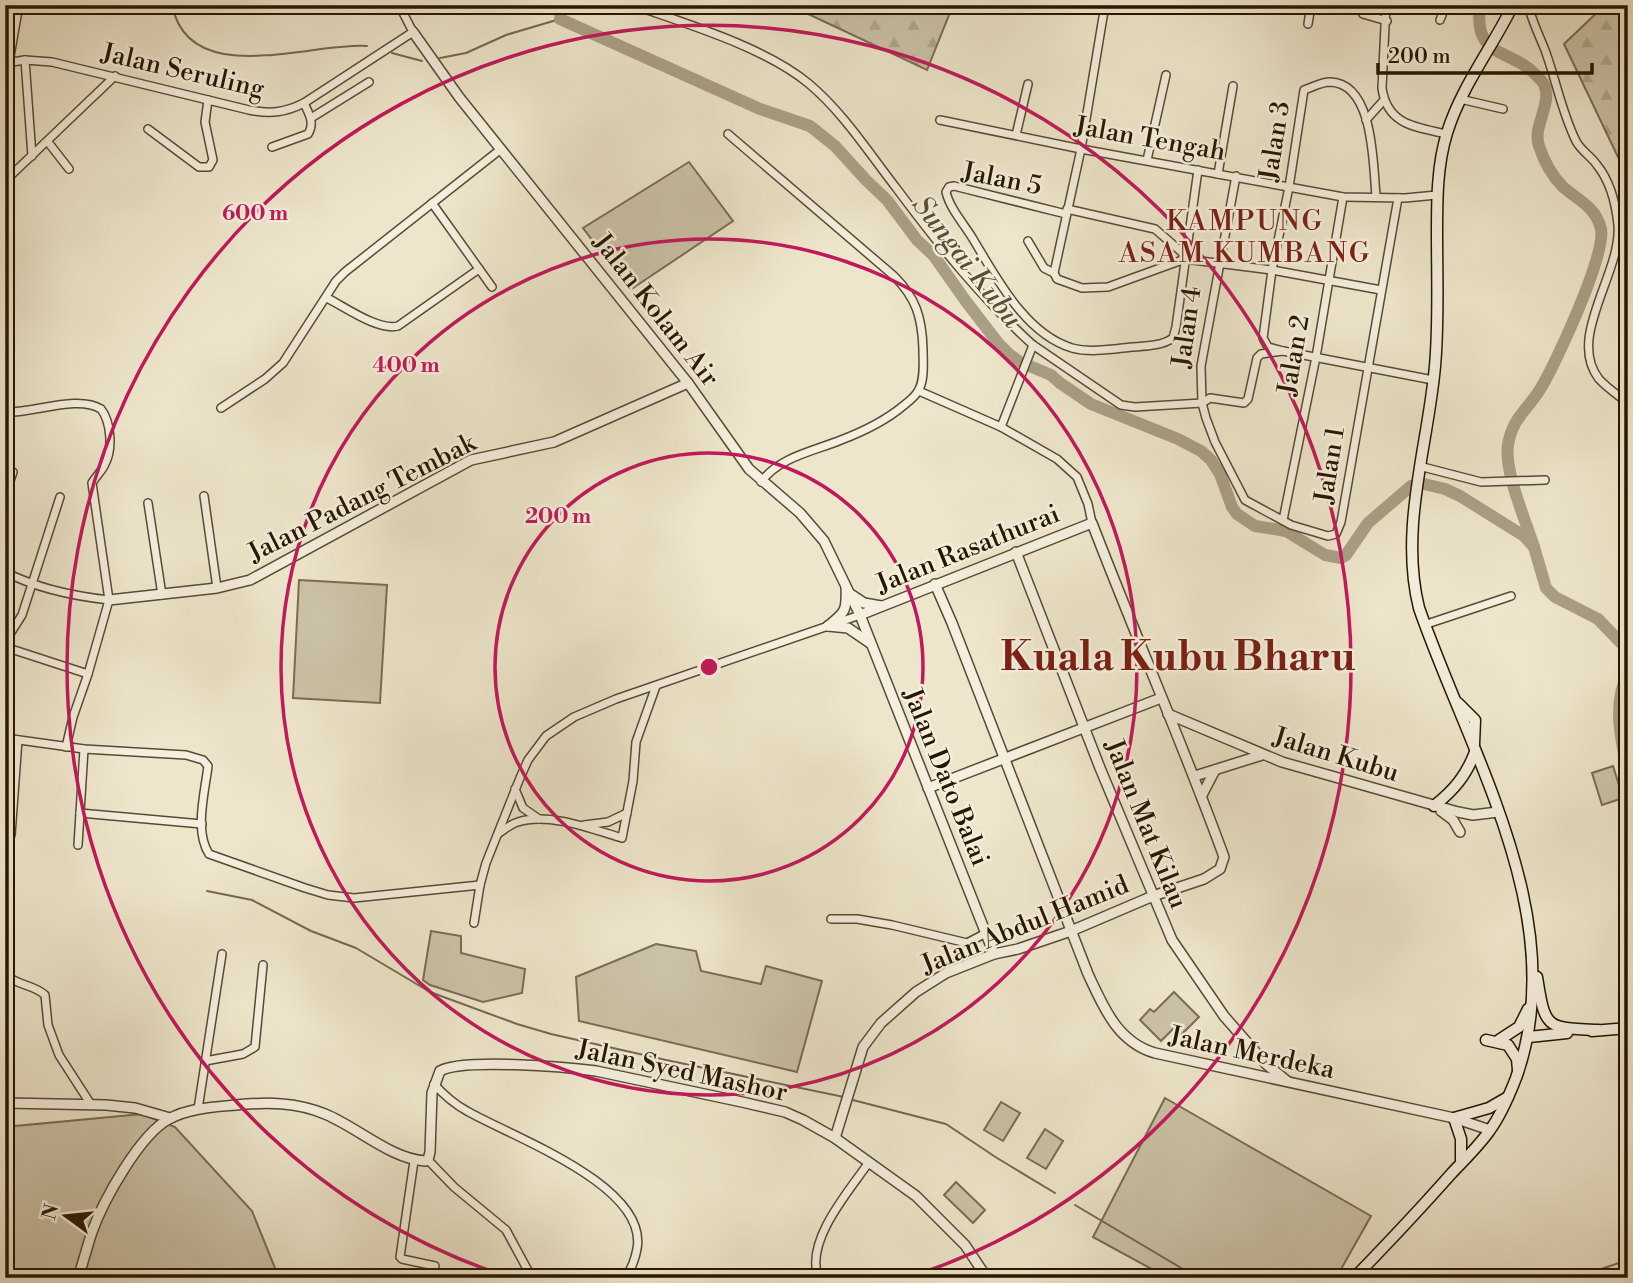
<svg xmlns="http://www.w3.org/2000/svg" width="1633" height="1283" viewBox="0 0 1633 1283" font-family="'Libre Bodoni',serif">
	<style>
		.green { fill: #ccc3a9; stroke: #7a6c54; stroke-width: 2 }
		.forest { fill: url(#forest-firs); stroke: #7a6c54; stroke-width: 2 }
		.lines { fill: none; stroke-linecap: round; stroke-linejoin: round }
		.stream { stroke: #766851; stroke-width: 2 }
		.river { stroke: #aa9f87; stroke-width: 12 }
		.minor-casing { stroke: #594a33; stroke-width: 10 }
		.tertiary-casing { stroke: #594a33; stroke-width: 12 }
		.secondary-casing { stroke: #271600; stroke-width: 13 }
		.minor { stroke: #f4efde; stroke-width: 7 }
		.tertiary { stroke: #f4efde; stroke-width: 9 }
		.secondary { stroke: #f4efde; stroke-width: 10 }
		.ring { fill: none; stroke: #c2185b; stroke-width: 3.5 }
		.labels { text-anchor: middle; dominant-baseline: central; stroke-width: 5; stroke-linejoin: round; paint-order: stroke }
		.street-label { font-size: 26px; fill: #271600; stroke: #f4efde }
		.neighbourhood-label { font-size: 28px; letter-spacing: 2px; fill: #7a1f14; stroke: #f4efde }
		.water-label { font-size: 28px; font-style: italic; fill: #5b4d36; stroke: #f4efde }
		.town-label { font-size: 40px; font-weight: bold; fill: #7a1f14; stroke: #f4efde }
		.centre { fill: #c2185b; stroke: #f4efde; stroke-width: 3.5 }
		.ring-label { font-size: 21px; text-anchor: middle; font-weight: bold; fill: #c2185b; stroke: #f4efde; stroke-width: 5; stroke-linejoin: round; paint-order: stroke }
	</style>
	<defs>
		<pattern id="forest-firs" width="22" height="20" patternUnits="userSpaceOnUse" patternTransform="scale(1.75)"><rect width="22" height="20" fill="#ccc3a9"/><path d="M5 1l3.5 6h-7zM16 11l3.5 6h-7z" fill="#afa790"/></pattern>
	</defs>
	<rect width="100%" height="100%" fill="#eee6cc"/>
	<filter id="stains"><feTurbulence type="fractalNoise" baseFrequency=".00286" numOctaves="4"/><feColorMatrix values="0 0 0 0 .2 0 0 0 0 .09 0 0 0 0 .02 0 0 0 .5 -.17"/></filter>
	<radialGradient id="worn" r=".72"><stop offset=".6" stop-color="#630" stop-opacity="0"/><stop offset="1" stop-color="#630" stop-opacity=".3"/></radialGradient>
	<g class="green">
		<polygon points="689,162 733,221 630,290 583,228"/>
		<polygon points="299,580 387,585 380,703 293,698"/>
		<polygon points="1613,766 1623,798 1602,805 1592,773"/>
		<polygon points="431,931 461,936 461,953 525,969 522,993 483,1002 430,985 423,980"/>
		<polygon points="656,944 696,951 701,971 761,984 766,966 822,981 797,1072 579,1021 576,977"/>
		<polygon points="1174,992 1199,1017 1181,1035 1174,1028 1161,1041 1140,1020 1150,1009 1154,1012"/>
		<polygon points="1165,1098 1371,1216 1336,1278 1168,1278 1093,1237"/>
		<polygon points="1001,1102 1020,1113 1003,1141 984,1130"/>
		<polygon points="142,1114 175,1127 252,1211 279,1278 5,1278 5,1127"/>
		<polygon points="1045,1129 1063,1141 1046,1169 1027,1158"/>
		<polygon points="956,1182 985,1210 973,1223 944,1195"/>
	</g>
	<g class="forest">
		<polygon points="789,5 953,5 927,70"/>
		<polygon points="1605,5 1628,5 1628,178 1564,44"/>
	</g>
	<g class="lines">
		<g class="stream">
			<path d="M172 5C189 90 310 42 367 46"/>
			<polyline points="533,5 551,11 559,18"/>
			<polyline points="392,53 422,61"/>
			<polyline points="440,58 466,53 506,35 560,19"/>
			<polyline points="207,891 252,900 311,931 356,948 430,992 517,1024 551,1034 666,1060 844,1097"/>
			<polyline points="849,1099 946,1124 997,1158 1055,1193"/>
			<polyline points="1075,1205 1198,1278"/>
			<polyline points="1574,1278 1628,1260"/>
		</g>
		<g class="river">
			<path d="M1480 5C1473 60 1510 47 1537 76 1538 77 1544 83 1544 84 1553 104 1532 126 1539 146 1544 161 1552 176 1563 187 1578 200 1596 207 1601 229 1606 255 1555 366 1539 391 1526 411 1512 419 1508 445 1504 472 1526 521 1534 547"/>
			<polyline points="560,19 760,109 810,126 835,146 866,180 887,200 917,240 934,256 965,300 998,343 1009,354 1020,362 1051,375 1060,383 1091,404 1178,439 1201,451 1211,460 1220,474 1232,507 1237,514 1255,526 1286,531 1325,555 1341,558 1346,555 1368,523 1411,486"/>
			<polyline points="1424,484 1445,489 1460,496 1524,536 1534,547 1546,588 1555,597 1598,619 1624,646 1628,657"/>
			<path d="M1628 673C1612 704 1621 740 1628 773"/>
		</g>
		<g class="minor-casing">
			<g id="minor">
				<path d="M633 5C687 24 764 47 808 83 843 112 869 153 897 189 938 244 982 299 1033 345L1121 405 1135 407 1202 403 1210 398 1244 403 1248 399 1257 358 1261 354 1283 351"/>
				<polyline points="1357,5 1363,14 1387,21"/>
				<path d="M1386 5 1382 88C1387 125 1416 127 1446 134"/>
				<path d="M1528 5C1532 21 1539 35 1545 50 1556 80 1562 113 1576 141 1581 151 1591 156 1597 165 1610 181 1616 205 1618 225 1622 273 1566 337 1599 379 1607 388 1618 395 1628 403"/>
				<polyline points="1251,6 1252,5"/>
				<polyline points="1174,10 1175,5"/>
				<polyline points="1440,20 1446,5"/>
				<polyline points="1308,24 1311,5"/>
				<polyline points="25,60 32,156"/>
				<polyline points="9,62 19,5"/>
				<path d="M5 63 25 60 52 62 249 110C270 114 284 113 304 103L413 32 399 5"/>
				<polyline points="1460,99 1503,109"/>
				<polyline points="311,118 369,82"/>
				<polyline points="940,120 1081,149 1343,197 1405,198 1437,195"/>
				<polyline points="1366,120 1384,100"/>
				<polyline points="148,129 199,167 209,167 213,160 205,122 208,100"/>
				<path d="M728 134 894 276C916 298 922 317 923 349 923 361 925 381 918 391 915 397 908 402 903 406 885 421 862 432 841 440 814 451 779 457 761 482"/>
				<polyline points="1016,135 1028,84"/>
				<polyline points="48,142 69,169"/>
				<path d="M272 147 308 134C315 123 309 114 304 103"/>
				<polyline points="1147,160 1166,75"/>
				<polyline points="1218,174 1233,86"/>
				<polyline points="1236,176 1201,366 1202,403 1206,418 1215,442 1245,500 1291,525 1328,536 1336,534 1341,522 1398,198"/>
				<polyline points="5,181 115,76"/>
				<path d="M1376 196C1373 164 1374 83 1330 82 1321 82 1313 87 1304 90L1289 187 1272 270 1263 338 1268 347 1283 351 1433 380"/>
				<polyline points="432,203 492,287"/>
				<polyline points="1067,209 1155,229 1185,255"/>
				<path d="M1066 214 954 186 949 187 946 192C950 209 964 224 973 239 996 277 1025 334 1072 348 1091 353 1113 349 1132 347 1145 346 1162 346 1173 338L1176 327 1198 170"/>
				<polyline points="1028,241 1044,268 1054,273 1057,279 1082,288 1108,287 1185,259 1272,270 1381,290"/>
				<polyline points="1054,273 1081,149 1105,5"/>
				<path d="M327 298C345 307 378 331 398 326L479 269"/>
				<polyline points="919,391 1001,427 1057,459 1077,477 1088,504 1092,523"/>
				<polyline points="221,408 265,379 283,363 336,281 345,272 501,149"/>
				<path d="M5 412C32 414 77 394 101 409 111 422 113 449 105 464 102 471 96 476 92 483L109 600 88 674 73 717 66 747"/>
				<polyline points="1001,427 1033,345"/>
				<polyline points="1419,466 1481,482 1545,480"/>
				<polyline points="5,496 13,472"/>
				<polyline points="204,496 217,588"/>
				<polyline points="148,503 162,595"/>
				<polyline points="1283,520 1316,357 1343,197"/>
				<path d="M5 572C38 589 73 596 109 600"/>
				<polyline points="1424,625 1511,596"/>
				<polyline points="5,642 22,615 60,497"/>
				<polyline points="5,647 88,674"/>
				<path d="M5 738 84 749 186 755 203 760 208 766C205 792 194 831 209 854L305 888 328 895 354 898 480 885"/>
				<polyline points="515,789 523,808 539,819"/>
				<polyline points="80,813 202,824"/>
				<polyline points="584,825 608,822 627,813"/>
				<path d="M499 833C505 829 511 824 518 822 548 812 592 829 622 838L633 781 636 742 656 686"/>
				<polyline points="11,835 18,740"/>
				<polyline points="78,845 84,749"/>
				<polyline points="831,919 857,919 892,925 967,943 986,933"/>
				<polyline points="474,923 480,885 486,863 520,778 528,760 546,736 574,717 616,699 860,615"/>
				<path d="M5 974C17 986 33 984 45 995L48 1025 59 1055 90 1103"/>
				<polyline points="205,1061 243,1054 255,1047 263,965"/>
				<path d="M434 1084C443 1094 454 1104 467 1111 510 1136 649 1185 637 1249 635 1259 632 1270 624 1278"/>
				<polyline points="198,1109 222,954"/>
				<polyline points="428,1160 454,1187 506,1230 532,1278"/>
				<polyline points="414,1161 400,1257 402,1259 435,1266"/>
				<path d="M825 1278 817 1273C808 1237 850 1190 869 1162"/>
				<polyline points="838,1278 864,1274 879,1278"/>
			</g>
		</g>
		<g class="tertiary-casing">
			<g id="tertiary">
				<polyline points="413,32 459,97 688,383 749,469 800,513 824,541 860,615 994,954"/>
				<polyline points="1016,552 1100,768 1172,940 1224,1016 1266,1064 1287,1081"/>
				<path d="M935 584 952 623 1088 974C1103 1006 1117 1042 1155 1053L1454 1118 1490 1130"/>
				<polyline points="852,595 864,603 881,606"/>
				<polyline points="109,600 217,588 250,580 471,460 554,442 688,383"/>
				<path d="M828 626C846 612 847 610 846 587"/>
				<polyline points="828,626 848,628 870,643"/>
				<polyline points="1168,714 1282,762 1458,812 1473,815 1498,812"/>
				<polyline points="1195,776 1262,755"/>
				<polyline points="928,788 1161,698"/>
				<polyline points="1202,795 1215,770"/>
				<polyline points="1441,811 1453,820 1460,832"/>
				<polyline points="5,1103 106,1105 135,1108 170,1118"/>
				<path d="M835 1138 863 1047 881 1023 916 992 946 973 994 954 1018 949 1071 931 1153 896 1204 879 1220 869 1224 857C1183 744 1135 635 1092 523L860 615"/>
				<path d="M78 1278C83 1263 87 1247 92 1232 103 1201 140 1134 169 1119 189 1108 214 1107 236 1105 267 1102 296 1102 325 1114 357 1127 391 1159 425 1161L428 1160 430 1152 432 1093 440 1071C462 1058 567 1067 596 1071L742 1102 785 1112 803 1120 835 1138 916 1196 965 1245 987 1278"/>
			</g>
		</g>
		<g class="secondary-casing">
			<g id="secondary">
				<polyline points="1458,703 1475,720 1474,744"/>
				<path d="M1434 806C1454 790 1466 776 1475 752"/>
				<path d="M1537 977C1545 1029 1546 1028 1598 1030"/>
				<polyline points="1592,1031 1628,1028"/>
				<polyline points="1529,1037 1567,1033"/>
				<polyline points="1486,1040 1508,1045 1517,1059 1518,1070"/>
				<polyline points="1499,1040 1519,1027 1528,1009"/>
				<polyline points="1461,1163 1461,1139 1454,1118 1489,1108 1508,1097"/>
				<path d="M1354 1278C1387 1244 1420 1209 1451 1174 1464 1160 1479 1146 1490 1130 1501 1115 1509 1096 1516 1078 1573 920 1470 755 1419 608 1399 528 1428 446 1435 366 1439 322 1437 277 1437 233 1437 200 1437 165 1447 133 1461 87 1492 48 1513 5"/>
			</g>
		</g>
		<use href="#minor" class="minor"/>
		<use href="#tertiary" class="tertiary"/>
		<use href="#secondary" class="secondary"/>
	</g>
	<g class="ring">
		<circle cx="709" cy="667" r="214"/>
		<circle cx="709" cy="667" r="428"/>
		<path d="M511 1278A642 642 0 1 1 907 1278"/>
	</g>
	<g class="labels">
		<g class="street-label">
			<text transform="translate(183 71) rotate(13)">Jalan Seruling</text>
			<text transform="translate(1150 139) rotate(10)">Jalan Tengah</text>
			<text transform="translate(1275 141) rotate(-81)">Jalan 3</text>
			<text transform="translate(1002 179) rotate(11)">Jalan 5</text>
			<text transform="translate(656 310) rotate(52)">Jalan Kolam Air</text>
			<text transform="translate(1187 327) rotate(-82)">Jalan 4</text>
			<text transform="translate(1294 355) rotate(-80)">Jalan 2</text>
			<text transform="translate(1330 465) rotate(-81)">Jalan 1</text>
			<text transform="translate(362 498) rotate(-27)">Jalan Padang Tembak</text>
			<text transform="translate(968 549) rotate(-22)">Jalan Rasathurai</text>
			<text transform="translate(1336 755) rotate(17)">Jalan Kubu</text>
			<text transform="translate(946 777) rotate(68)">Jalan Dato Balai</text>
			<text transform="translate(1146 824) rotate(68)">Jalan Mat Kilau</text>
			<text transform="translate(1025 925) rotate(-22)">Jalan Abdul Hamid</text>
			<text transform="translate(1252 1053) rotate(12)">Jalan Merdeka</text>
			<text transform="translate(682 1071) rotate(12)">Jalan Syed Mashor</text>
		</g>
		<g class="neighbourhood-label">
			<text x="1245" y="221">KAMPUNG<tspan x="1245" dy="32">ASAM KUMBANG</tspan></text>
		</g>
		<g class="water-label">
			<text transform="translate(967 262) rotate(52)">Sungai Kubu</text>
		</g>
		<g class="town-label">
			<text x="1178" y="658">Kuala Kubu Bharu</text>
		</g>
	</g>
	<circle cx="709" cy="667" r="10" class="centre"/>
	<g class="ring-label">
		<text x="255" y="220">600 m</text>
		<text x="406" y="372">400 m</text>
		<text x="558" y="523">200 m</text>
	</g>
	<rect width="1633" height="1283" fill="none" stroke="#eee6cc" stroke-width="28"/>
	<rect x="7" y="7" width="1619" height="1269" fill="none" stroke="#271600" stroke-width="3.5"/>
	<rect x="14" y="14" width="1605" height="1255" fill="none" stroke="#271600" stroke-width="2"/>
	<g transform="translate(66 1216) rotate(285)" stroke="#f4efde" stroke-width="5" paint-order="stroke">
	<path d="M0-5L12 26L0 18L-12 26Z" fill="#271600"/>
	<text y="-10" font-size="19" font-weight="bold" text-anchor="middle" fill="#271600">N</text>
	</g>
	<path d="M1378 63v10h214v-10" fill="none" stroke="#271600" stroke-width="3.5"/>
	<text x="1388" y="63" font-size="21" fill="#271600" stroke="#f4efde" stroke-width="5" paint-order="stroke">200 m</text>
	<rect width="100%" height="100%" filter="url(#stains)"/>
	<rect width="100%" height="100%" fill="url(#worn)"/>
</svg>
